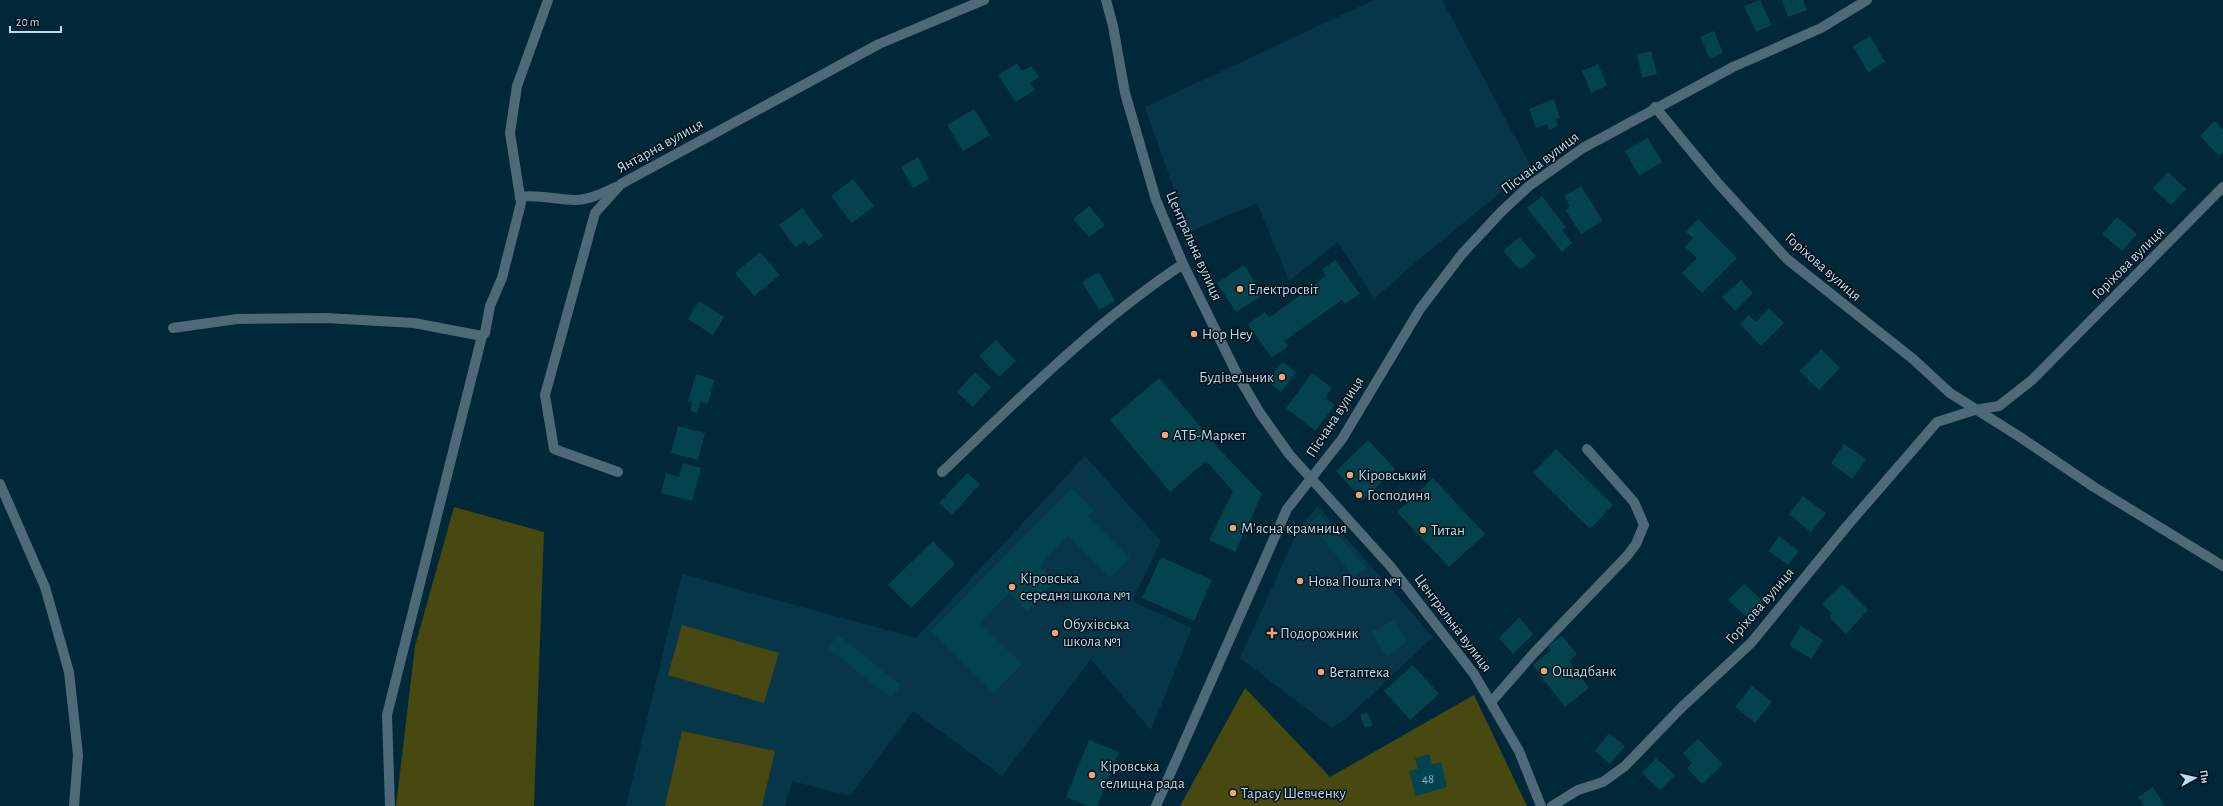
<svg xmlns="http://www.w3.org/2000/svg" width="2223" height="806" viewBox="0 0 2223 806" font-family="'Alegreya Sans',sans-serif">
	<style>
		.built { fill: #083649 }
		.green { fill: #474910 }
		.building { fill: #02434d }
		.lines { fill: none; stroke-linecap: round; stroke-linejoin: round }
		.minor { stroke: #4e6977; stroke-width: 10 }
		.poi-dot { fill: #efa377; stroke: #001019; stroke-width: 1.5 }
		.labels { text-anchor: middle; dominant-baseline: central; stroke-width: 3; stroke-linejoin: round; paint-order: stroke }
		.number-label { font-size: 13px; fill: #8cb6c5 }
		.street-label { font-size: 15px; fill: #badced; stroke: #001019 }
		.poi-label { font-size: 15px; fill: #badced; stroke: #001019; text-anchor: start }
	</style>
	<rect width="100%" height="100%" fill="#012838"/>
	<g class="built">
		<polygon points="1374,0 1442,0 1531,167 1410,267 1374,299 1338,242 1289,281 1257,203 1189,232 1145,107"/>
		<polygon points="1085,456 1161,541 1132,601 1192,628 1151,730 1091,659 1002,776 913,711 850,796 792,781 785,806 626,806 682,574 916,638"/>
		<polygon points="1318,506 1433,637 1348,717 1332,728 1240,658 1299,528"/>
	</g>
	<g class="green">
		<polygon points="454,507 544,532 534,806 396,806 415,646"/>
		<polygon points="682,625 779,653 764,703 668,675"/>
		<polygon points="1245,688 1330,777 1474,695 1527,806 1180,806"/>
		<polygon points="682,731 775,751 762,806 665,806"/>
	</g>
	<g class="building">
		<polygon points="1760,0 1772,25 1756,32 1744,6"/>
		<polygon points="1782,0 1803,0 1807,10 1788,17"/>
		<polygon points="1714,31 1723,53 1710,59 1700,37"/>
		<polygon points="1870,36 1885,62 1868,72 1853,46"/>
		<polygon points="1651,51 1657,74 1642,78 1637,54"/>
		<polygon points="1017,63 1022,71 1031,66 1039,77 1030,83 1035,90 1016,102 998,75"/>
		<polygon points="1598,64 1607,86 1591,93 1582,71"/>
		<polygon points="1554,99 1560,118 1556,119 1558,126 1549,130 1547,124 1536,128 1529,109"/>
		<polygon points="974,109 990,135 963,151 947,125"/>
		<polygon points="2214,121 2223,130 2223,152 2219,156 2200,136"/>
		<polygon points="1648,138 1662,162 1639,176 1625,151"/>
		<polygon points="918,157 929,179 913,188 901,167"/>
		<polygon points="2168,172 2186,189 2171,205 2153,188"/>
		<polygon points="853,179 874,206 852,223 831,196"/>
		<polygon points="1581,186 1603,221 1581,234 1566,211 1570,206 1564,196"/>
		<polygon points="1542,196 1566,227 1562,230 1572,243 1562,252 1527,208"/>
		<polygon points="1089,206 1105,225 1089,237 1073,219"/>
		<polygon points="802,208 823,236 809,246 804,241 795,247 779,225"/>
		<polygon points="2117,217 2137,234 2122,251 2102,234"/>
		<polygon points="1698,219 1737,258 1702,293 1682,273 1697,258 1685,247 1693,238 1686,232"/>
		<polygon points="1519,237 1536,256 1520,270 1503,251"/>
		<polygon points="760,252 780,275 754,296 735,273"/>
		<polygon points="1335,260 1360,294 1345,304 1342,300 1284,341 1288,346 1272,358 1248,324 1265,312 1269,318 1326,276 1322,270"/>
		<polygon points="1244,265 1263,295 1236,312 1217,283"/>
		<polygon points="1099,272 1115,301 1099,310 1082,282"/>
		<polygon points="1741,280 1753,293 1735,311 1722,297"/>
		<polygon points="699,301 724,317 713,335 688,319"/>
		<polygon points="1769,308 1784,323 1761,346 1740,324 1749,315 1756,322"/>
		<polygon points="996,340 1016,361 999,377 979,356"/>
		<polygon points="1821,349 1840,368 1819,390 1799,371"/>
		<polygon points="1282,362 1296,372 1281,392 1267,381"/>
		<polygon points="975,372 991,387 973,407 957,392"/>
		<polygon points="1312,373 1332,388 1325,398 1335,405 1315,431 1286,408"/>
		<polygon points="696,374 714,380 708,404 700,402 697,413 690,411 692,402 688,401"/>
		<polygon points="1159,378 1220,450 1262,494 1235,552 1209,540 1233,491 1206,461 1170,492 1110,420"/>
		<polygon points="678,426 705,433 698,460 671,453"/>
		<polygon points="1368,440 1395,469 1363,500 1336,471"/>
		<polygon points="1844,444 1866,459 1852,479 1831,463"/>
		<polygon points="1556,449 1613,505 1590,529 1533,473"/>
		<polygon points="683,463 701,468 692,501 661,493 666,473 679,477"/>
		<polygon points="967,473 980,484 952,515 939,503"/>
		<polygon points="1433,478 1485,534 1449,567 1397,512"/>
		<polygon points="1071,488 1094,510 1088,517 1130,558 1110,578 1068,536 1039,566 1055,582 1027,611 1009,593 980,623 1022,664 994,693 931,631"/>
		<polygon points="1803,496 1826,513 1811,532 1789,514"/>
		<polygon points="1320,514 1366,568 1354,577 1310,523"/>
		<polygon points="1779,536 1799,551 1788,565 1769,551"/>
		<polygon points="933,541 955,564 911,608 888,585"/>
		<polygon points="1161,557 1212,580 1194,621 1142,598"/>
		<polygon points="1744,584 1763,601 1748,618 1728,600"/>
		<polygon points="1842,584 1868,610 1846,634 1830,618 1832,613 1822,604"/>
		<polygon points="1519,617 1533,634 1513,654 1499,638"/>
		<polygon points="1394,620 1407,641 1387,657 1371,632"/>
		<polygon points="1801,626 1823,640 1811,659 1789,645"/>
		<polygon points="838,635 901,685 891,698 828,648"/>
		<polygon points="1562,636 1577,654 1569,661 1589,688 1565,707 1533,665 1551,650 1548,646"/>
		<polygon points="1413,665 1439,694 1410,720 1384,691"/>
		<polygon points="1752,686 1772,702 1755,723 1735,707"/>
		<polygon points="1367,712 1373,725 1365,728 1360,715"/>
		<polygon points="1609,733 1625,746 1610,764 1595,751"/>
		<polygon points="1698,739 1723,764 1702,784 1687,768 1692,763 1683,753"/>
		<polygon points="1089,740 1119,752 1097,806 1087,806 1066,797"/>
		<polygon points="1429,754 1432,764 1441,762 1447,787 1416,796 1409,771 1418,769 1415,758"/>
		<polygon points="1656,758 1675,775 1660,790 1642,773"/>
		<polygon points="2153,787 2165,806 2144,806 2138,797"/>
	</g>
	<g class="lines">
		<g class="minor">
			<polyline points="1106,0 1113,26 1125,93 1156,200 1183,264 1237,374 1260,413 1289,454 1391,567 1474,674 1519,751 1541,806"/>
			<polyline points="1655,107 1717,182 1787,259 1913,359 1950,393 2020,437 2094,487 2223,566"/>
			<path d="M520 197C539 194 556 200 575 200 589 200 603 193 616 187"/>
			<polyline points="173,328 237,319 326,318 414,323 482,336"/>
			<polyline points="618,472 554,449 545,395 595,213 621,184 879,44 984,0"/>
			<path d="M942 472C1020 398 1094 323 1183 264"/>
			<polyline points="0,484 45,587 69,672 78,755 74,806"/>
			<polyline points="1492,701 1534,653 1627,556 1636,544 1644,525 1634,502 1587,449"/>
			<polyline points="390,806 387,715 482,336 485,333 490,306 502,278 521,203 510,133 517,86 548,0"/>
			<polyline points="1156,806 1287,509 1342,439 1420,309 1462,254 1501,212 1529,186 1583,148 1733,67 1821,28 1867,0"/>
			<polyline points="1552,806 1578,790 1603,782 1625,766 1682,707 1751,643 1847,526 1937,422 1975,410 1999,406 2032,380 2223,187"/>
		</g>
	</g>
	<g class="poi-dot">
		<circle cx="1240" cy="289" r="4"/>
		<circle cx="1194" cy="334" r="4"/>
		<circle cx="1282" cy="377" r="4"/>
		<circle cx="1165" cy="435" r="4"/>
		<circle cx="1350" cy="475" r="4"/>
		<circle cx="1359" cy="495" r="4"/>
		<circle cx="1233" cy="528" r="4"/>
		<circle cx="1423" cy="530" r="4"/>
		<circle cx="1300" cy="581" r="4"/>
		<circle cx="1012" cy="587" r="4"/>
		<circle cx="1055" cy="633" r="4"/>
		<path d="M1270 627h4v4h4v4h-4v4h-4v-4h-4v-4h4z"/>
		<circle cx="1544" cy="671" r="4"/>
		<circle cx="1321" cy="672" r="4"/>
		<circle cx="1092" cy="775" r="4"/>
		<circle cx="1233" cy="793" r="4"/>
	</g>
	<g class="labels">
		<g class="number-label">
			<text x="1428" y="779">48</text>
		</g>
		<g class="street-label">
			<text transform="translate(660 146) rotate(-29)">Янтарна вулиця</text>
			<text transform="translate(1540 163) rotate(-37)">Пісчана вулиця</text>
			<text transform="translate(1194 246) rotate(66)">Центральна вулиця</text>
			<text transform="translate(2128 263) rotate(-45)">Горіхова вулиця</text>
			<text transform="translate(1823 267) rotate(41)">Горіхова вулиця</text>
			<text transform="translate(1335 417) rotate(-57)">Пісчана вулиця</text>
			<text transform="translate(1760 606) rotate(-49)">Горіхова вулиця</text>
			<text transform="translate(1453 623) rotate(53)">Центральна вулиця</text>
		</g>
		<g class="poi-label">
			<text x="1248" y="289">Електросвіт</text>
			<text x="1202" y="334">Hop Hey</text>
			<text x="1274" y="377" text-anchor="end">Будівельник</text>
			<text x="1173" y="435">АТБ-Маркет</text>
			<text x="1358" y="475">Кіровський</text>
			<text x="1367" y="495">Господиня</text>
			<text x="1241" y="528">М'ясна крамниця</text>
			<text x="1431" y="530">Титан</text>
			<text x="1020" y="578">Кіровська<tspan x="1020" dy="17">середня школа №1</tspan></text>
			<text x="1308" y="581">Нова Пошта №1</text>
			<text x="1063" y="624">Обухівська<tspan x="1063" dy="17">школа №1</tspan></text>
			<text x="1280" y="633">Подорожник</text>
			<text x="1552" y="671">Ощадбанк</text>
			<text x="1329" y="672">Ветаптека</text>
			<text x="1100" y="766">Кіровська<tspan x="1100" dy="17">селищна рада</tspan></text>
			<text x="1241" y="793">Тарасу Шевченку</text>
		</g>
	</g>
	<g transform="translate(2195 778) rotate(82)" stroke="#001019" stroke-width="3" paint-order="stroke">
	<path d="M0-3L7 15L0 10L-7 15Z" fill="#badced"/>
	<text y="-6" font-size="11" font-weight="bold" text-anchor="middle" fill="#badced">Пн</text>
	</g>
	<path d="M10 26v6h51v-6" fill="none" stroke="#badced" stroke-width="2"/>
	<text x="16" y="26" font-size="12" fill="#badced" stroke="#001019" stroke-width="3" paint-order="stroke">20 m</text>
</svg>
